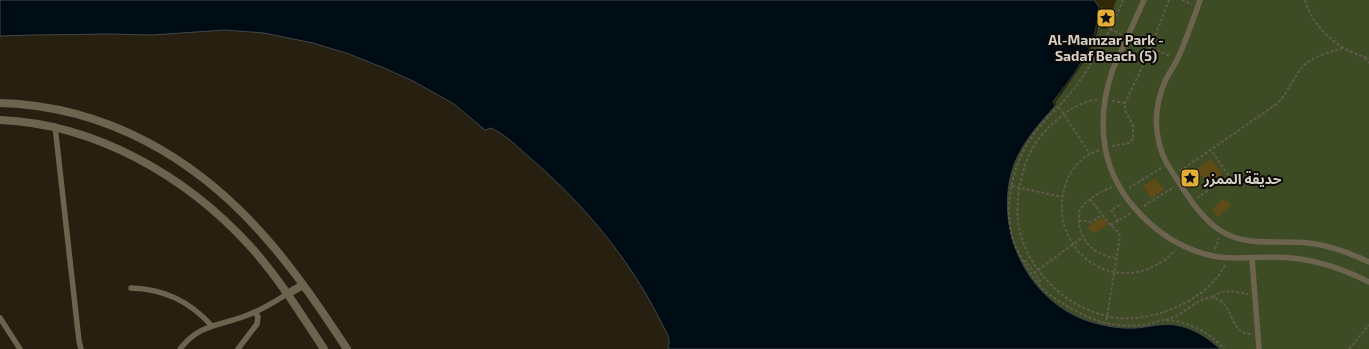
<svg xmlns="http://www.w3.org/2000/svg" width="1369" height="349" viewBox="0 0 1369 349" font-family="'Exo 2','Noto Sans Arabic',sans-serif">
	<style>
		.green { fill: #3e4c26 }
		.sand { fill: #302806 }
		.water { fill: #000c14; stroke: #40474a }
		.pier { fill: #272011 }
		.building { fill: #604a16 }
		.lines { fill: none; stroke-linecap: round; stroke-linejoin: round }
		.path { stroke: #60594c; stroke-width: 2; stroke-dasharray: 3 2; stroke-linecap: butt }
		.service { stroke: #6d644f; stroke-width: 5.5 }
		.tertiary { stroke: #6d644f; stroke-width: 8 }
		.labels { text-anchor: middle; dominant-baseline: central; stroke-width: 4; stroke-linejoin: round; paint-order: stroke }
		.poi-label { font-size: 14px; font-weight: bold; fill: #d6d1c8; stroke: #0d0a05 }
	</style>
	<rect width="100%" height="100%" fill="#272011"/>
	<path class="green" d="M1094 0H1369V349H1220C1207 337 1193 328 1175 325 1163 323 1149 327 1136 328 1120 329 1104 326 1088 321 1030 301 992 231 1012 171 1021 145 1037 126 1055 106L1053 103 1099 7Z"/>
	<polygon class="sand" points="1094,0 1116,0 1106,29 1101,29 1103,7 1099,7"/>
	<path class="water" d="M0 0H1094L1099 7C1098 15 1097 24 1095 32 1090 55 1067 83 1053 102L1055 106C1037 126 1018 147 1011 174 996 234 1029 301 1088 321 1104 326 1120 329 1136 328 1149 327 1162 323 1175 325 1193 328 1207 337 1220 349H668C668 346 670 343 669 340 668 333 662 325 659 318 628 257 582 202 530 158 518 147 506 135 491 128L485 130 454 104 413 81 384 68 349 54 313 43 264 33 225 30 152 35 109 34 33 35 0 36Z"/>
	<polygon class="pier" points="1099,7 1101,7 1097,34 1091,48 1083,63 1055,103 1056,104 1055,106 1053,103 1082,62 1089,47 1095,33"/>
	<g class="building">
		<polygon points="1211,159 1222,174 1208,185 1197,169"/>
		<polygon points="1155,178 1164,190 1151,198 1143,186"/>
		<polygon points="1224,198 1231,205 1218,217 1212,210"/>
		<polygon points="1105,218 1107,225 1095,233 1087,228 1096,220"/>
	</g>
	<g class="lines">
		<g class="path">
			<path d="M1123 0C1112 28 1091 67 1073 90 1063 103 1051 113 1040 126 1015 155 1003 199 1012 236 1015 248 1022 259 1028 269 1033 277 1038 284 1045 291 1058 302 1089 320 1106 323 1118 326 1133 326 1145 325 1152 324 1159 320 1166 320 1188 321 1210 333 1224 349"/>
			<polyline points="1182,0 1192,4"/>
			<path d="M1305 0C1313 29 1341 52 1369 58"/>
			<polyline points="1110,29 1121,34"/>
			<polyline points="1134,40 1170,56"/>
			<polyline points="1365,58 1369,63"/>
			<path d="M1097 100C1076 101 1053 121 1040 137 1030 149 1024 165 1021 181 1017 197 1016 216 1020 232 1031 276 1072 312 1117 318 1138 320 1160 315 1179 306 1197 298 1216 283 1225 265"/>
			<polyline points="1112,101 1125,103"/>
			<polyline points="1059,107 1090,154"/>
			<polyline points="1112,146 1129,143 1133,139 1133,126 1125,110 1125,103 1148,55 1169,0"/>
			<path d="M1099 150C1093 153 1087 155 1083 159 1074 166 1068 176 1065 186 1049 237 1095 288 1148 269 1157 265 1168 259 1175 250"/>
			<path d="M1180 171 1278 103C1287 93 1292 82 1299 71 1309 57 1327 53 1343 48"/>
			<polyline points="1012,186 1062,197"/>
			<path d="M1112 187C1101 192 1088 198 1081 208 1078 212 1079 218 1079 223 1081 243 1097 256 1116 258"/>
			<polyline points="1129,188 1161,168"/>
			<polyline points="1197,198 1229,176 1211,150"/>
			<polyline points="1090,199 1107,221 1118,232 1120,236 1106,323"/>
			<polyline points="1144,206 1174,187"/>
			<polyline points="1079,220 1091,222 1102,215"/>
			<polyline points="1118,221 1111,210 1122,204"/>
			<polyline points="1111,225 1131,213"/>
			<polyline points="1215,249 1219,238"/>
			<polyline points="1024,262 1026,261 1040,281 1038,283"/>
			<polyline points="1034,273 1083,237"/>
			<polyline points="1213,297 1221,292 1231,291 1248,294"/>
			<path d="M1166 320C1172 318 1177 316 1183 312 1193 306 1206 292 1219 300 1234 308 1230 334 1251 334"/>
			<polyline points="1349,349 1369,325"/>
		</g>
		<g class="service">
			<path d="M1144 0 1113 69C1104 94 1101 122 1105 147 1114 200 1162 245 1213 256 1232 260 1253 257 1273 257 1308 257 1338 266 1369 282"/>
			<path d="M1200 0C1193 20 1186 41 1177 60 1174 66 1170 72 1166 79 1153 107 1153 137 1167 164 1182 186 1198 217 1221 231 1246 247 1279 240 1308 243 1329 245 1350 253 1369 262"/>
			<polyline points="55,126 79,341 81,349"/>
			<polyline points="1252,258 1259,349"/>
			<path d="M131 288C164 289 189 301 211 325"/>
			<polyline points="0,318 20,349"/>
			<path d="M180 349C199 324 219 326 245 316 260 311 273 303 287 294"/>
			<polyline points="238,349 257,324 258,317 255,312"/>
		</g>
		<g class="tertiary">
			<path d="M0 103C106 106 196 158 265 237 296 272 322 311 347 349"/>
			<path d="M0 120C96 124 186 176 250 246 278 277 301 314 324 349"/>
			<polyline points="287,294 303,285"/>
		</g>
	</g>
	<defs>
		<g id="sight-square" transform="scale(1)"><rect x="-9" y="-9" width="18" height="18" rx="4" fill="#e3ae35" stroke="#0d0a05"/><path d="M0-6L1.8-2.2L6-1.7L2.9 1.2L3.7 5.4L0 3.3L-3.7 5.4L-2.9 1.2L-6-1.7L-1.8-2.2Z" fill="#111"/></g>
	</defs>
	<g fill-rule="evenodd">
		<use href="#sight-square" x="1106" y="18"/>
		<use href="#sight-square" x="1190" y="178"/>
	</g>
	<g class="labels">
		<g class="poi-label">
			<text x="1106" y="39">Al-Mamzar Park -<tspan x="1106" dy="16">Sadaf Beach (5)</tspan></text>
			<text x="1204" y="178" text-anchor="start">حديقة الممزر</text>
		</g>
	</g>
</svg>
